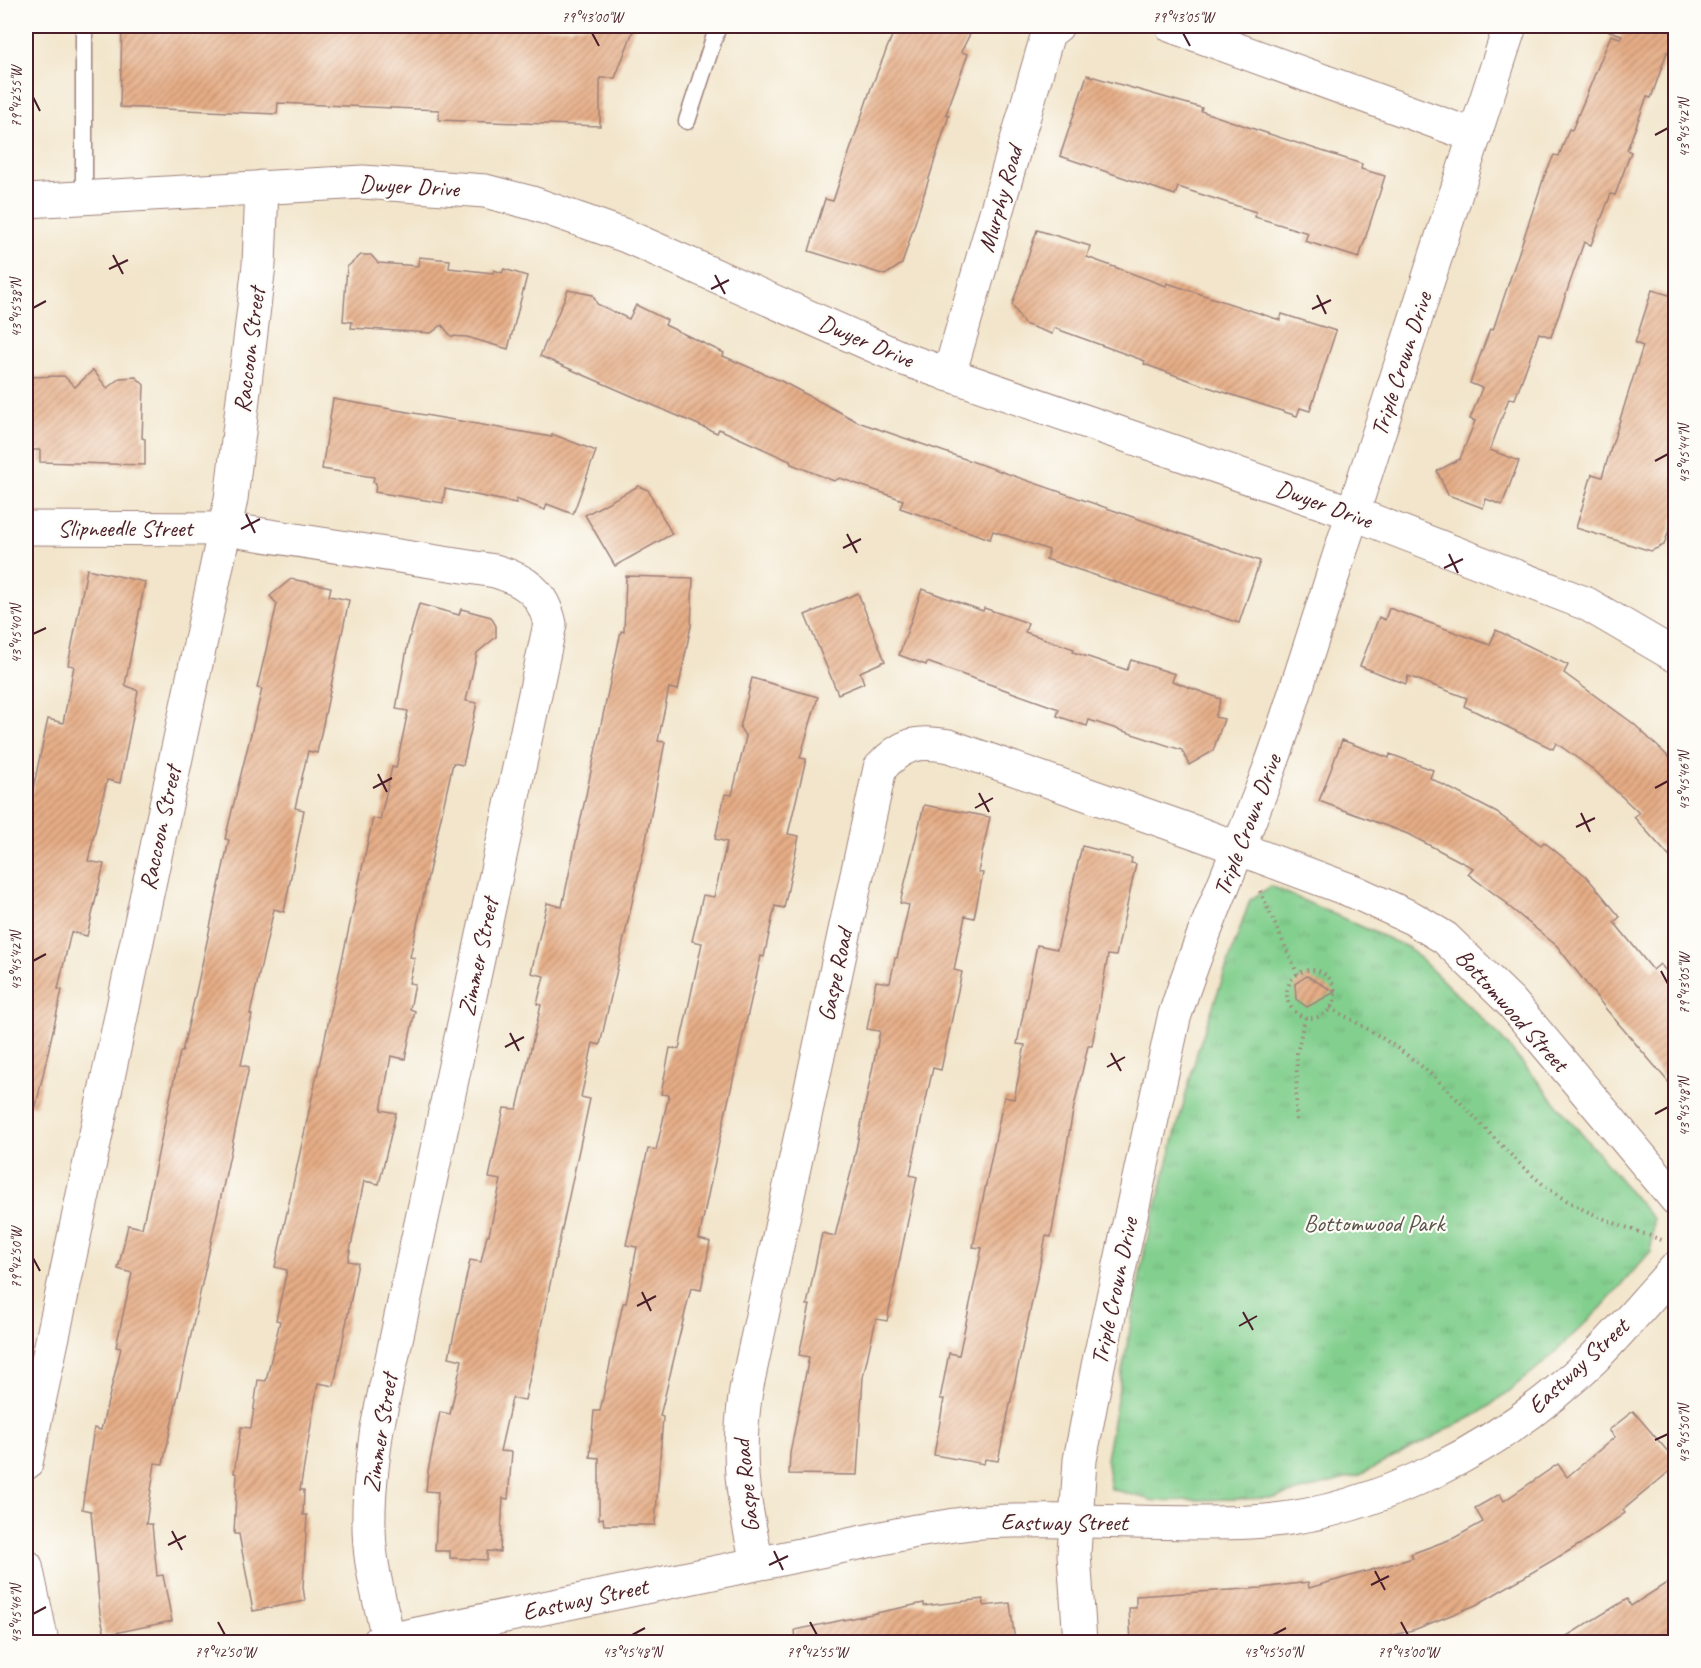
<svg xmlns="http://www.w3.org/2000/svg" width="1701" height="1668" viewBox="0 0 1701 1668" font-family="Caveat,sans-serif">
	<style>
		.grass { fill: url(#grass-tufts); stroke: #66775c; stroke-width: 1.5 }
		.building { fill: url(#building-hatch) }
		.lines { fill: none; stroke-linecap: round; stroke-linejoin: round }
		.lane-casing { stroke: #9e827b; stroke-width: 19 }
		.street-casing { stroke: #9e827b; stroke-width: 35 }
		.path { stroke: #9e827b; stroke-width: 4; stroke-dasharray: 1.5 4.5; stroke-linecap: butt }
		.lane { stroke: #fff; stroke-width: 16 }
		.street { stroke: #fff; stroke-width: 33 }
		.ticks { fill: none; stroke: #4a1f2b; stroke-width: 2 }
		.labels { text-anchor: middle; dominant-baseline: central; stroke-width: 4.5; stroke-linejoin: round; paint-order: stroke }
		.street-label { font-size: 24px; fill: #4a1f2b; stroke: #fdfcf7 }
		.park-label { font-size: 24px; fill: #5b5449; stroke: #fdfcf7 }
		.neatline { fill: none; stroke: #4a1f2b; stroke-width: 2 }
		.ticks-label { font-size: 15px; text-anchor: middle; fill: #4a1f2b }
	</style>
	<defs>
		<pattern id="grass-tufts" width="24" height="20" patternUnits="userSpaceOnUse" patternTransform="scale(1.5)"><rect width="24" height="20" fill="#82cf8e"/><path d="M3 7l-1-3M5 7V3M7 7l1-3M15 17l-1-3M17 17v-4M19 17l1-3" fill="none" stroke="#72b17b"/></pattern>
		<pattern id="building-hatch" width="6" height="6" patternUnits="userSpaceOnUse" patternTransform="scale(1.5)"><rect width="6" height="6" fill="#e6ad86"/><path d="M-1 1l2-2M0 6l6-6M5 7l2-2" fill="none" stroke="#bc8c6e"/></pattern>
	</defs>
	<rect width="100%" height="100%" fill="#fdfcf7"/>
	<filter id="ink" filterUnits="userSpaceOnUse"><feTurbulence type="fractalNoise" baseFrequency=".0167" numOctaves="2"/><feDisplacementMap in="SourceGraphic" scale="12" xChannelSelector="R" yChannelSelector="G"/><feConvolveMatrix kernelMatrix="1 2 1 2 8 2 1 2 1" color-interpolation-filters="sRGB"/></filter>
	<filter id="wash" filterUnits="userSpaceOnUse"><feTurbulence type="fractalNoise" baseFrequency=".008" numOctaves="4" result="noise"/><feDisplacementMap in="SourceGraphic" scale="24" xChannelSelector="R" yChannelSelector="G"/><feGaussianBlur stdDeviation="1.35" result="paint"/><feColorMatrix in="noise" values="0 0 0 0 0 0 0 0 0 0 0 0 0 0 0 0 0 1.4 0 .05"/><feComposite in="paint" operator="in"/></filter>
	<g filter="url(#wash)">
		<rect width="100%" height="100%" fill="#f2e5cb"/>
		<polygon class="grass" points="1271,886 1409,948 1498,1034 1653,1219 1651,1251 1601,1308 1545,1362 1483,1411 1360,1475 1275,1498 1155,1501 1111,1489 1106,1459 1145,1248 1198,1049 1250,900"/>
		<g id="blocks">
			<g class="building">
				<polygon points="122,26 573,28 573,26 635,26 615,78 600,78 600,126 439,120 439,110 278,103 277,114 120,107"/>
				<polygon points="896,26 974,26 961,52 968,54 946,114 949,115 902,264 885,275 809,251 825,199 833,201 871,88"/>
				<polygon points="1604,26 1676,26 1676,55 1667,52 1651,98 1647,97 1627,150 1631,152 1615,195 1611,194 1591,245 1584,242 1551,337 1539,333 1515,399 1509,398 1490,450 1519,461 1502,505 1486,499 1483,508 1448,495 1437,471 1460,459 1475,421 1470,419 1482,388 1470,383 1490,329 1493,330 1544,177 1554,155 1559,156 1569,129 1572,130 1611,35 1620,38 1622,35 1603,29"/>
				<polygon points="1087,75 1202,108 1201,111 1254,129 1362,164 1361,169 1385,176 1359,258 1305,241 1308,233 1255,217 1256,212 1178,187 1175,195 1060,156"/>
				<polygon points="1037,230 1090,246 1087,257 1166,286 1167,283 1280,320 1282,314 1336,331 1310,411 1300,408 1297,416 1205,386 1144,364 1145,361 1054,328 1052,334 1024,324 1012,305"/>
				<polygon points="361,255 371,255 378,263 418,266 419,257 450,260 449,268 493,273 494,270 502,273 504,269 527,276 508,349 467,337 451,336 442,325 431,333 351,328 352,322 343,321 347,267"/>
				<polygon points="568,290 593,295 597,304 629,319 636,305 667,320 665,325 724,353 723,356 781,381 858,422 1260,561 1239,623 1046,559 1049,550 993,531 990,539 900,508 903,500 840,478 834,481 791,464 790,461 719,429 717,433 540,356"/>
				<polygon points="1652,290 1676,297 1676,510 1664,545 1651,551 1576,528 1592,474 1602,477 1643,346 1635,343"/>
				<polygon points="93,370 107,388 120,378 136,377 144,385 142,438 145,439 145,465 40,462 40,450 26,450 26,377 64,376 75,387"/>
				<polygon points="333,399 552,437 552,434 596,451 573,514 547,504 545,510 516,499 516,503 445,489 443,503 375,492 376,483 373,482 374,477 322,469"/>
				<polygon points="638,486 648,490 672,534 615,566 585,515"/>
				<polygon points="87,569 145,582 125,685 138,691 120,783 107,780 88,861 104,864 87,936 71,932 58,989 62,990 36,1106 26,1105 26,821 48,719 63,723 74,666 68,665"/>
				<polygon points="626,576 693,578 691,626 678,690 669,688 658,741 665,742 645,845 600,1045 593,1043 581,1097 590,1099 525,1400 512,1398 500,1451 512,1452 508,1499 503,1498 500,1552 487,1551 487,1560 450,1558 450,1551 435,1551 438,1492 426,1491 428,1471 440,1412 450,1414 462,1360 449,1357 470,1260 481,1262 487,1235 489,1235 501,1180 489,1178 504,1108 517,1109 541,1005 537,1004 544,976 531,973 547,903 562,907 621,631 624,632"/>
				<polygon points="291,579 331,587 329,596 349,600 317,753 308,751 295,808 304,810 284,912 274,909 250,1014 252,1015 241,1065 249,1067 163,1464 155,1463 146,1524 152,1524 157,1576 163,1575 172,1621 105,1635 100,1614 91,1511 82,1509 94,1428 101,1430 121,1348 116,1347 132,1273 118,1269 128,1225 142,1228 180,1052 182,1052 196,992 229,840 225,839 262,689 257,688 277,604 270,596"/>
				<polygon points="922,589 983,611 984,608 1028,623 1025,632 1074,649 1073,652 1127,670 1131,660 1175,674 1172,681 1221,699 1215,717 1224,719 1213,751 1189,765 1182,750 1089,720 1087,726 1057,716 1059,709 927,662 926,665 899,655"/>
				<polygon points="858,593 885,661 860,672 864,683 838,694 805,615"/>
				<polygon points="419,604 459,615 461,609 491,617 496,626 496,637 477,653 466,701 477,703 463,765 453,763 410,957 415,958 409,983 415,984 410,1009 415,1011 405,1059 391,1056 381,1110 396,1113 379,1184 364,1181 348,1261 358,1263 334,1386 318,1383 300,1490 304,1490 303,1515 307,1515 303,1587 305,1601 253,1611 239,1534 234,1534 237,1474 234,1473 241,1427 251,1428 258,1380 266,1381 280,1321 276,1320 287,1270 275,1267 373,818 380,820 392,767 396,768 408,711 396,709 408,643"/>
				<polygon points="1389,608 1490,645 1496,630 1568,665 1564,673 1634,724 1676,764 1676,864 1634,817 1639,813 1594,770 1556,743 1553,749 1464,706 1467,698 1408,676 1406,684 1360,666 1379,617 1385,620"/>
				<polygon points="752,678 818,697 800,758 806,759 788,834 799,836 784,908 775,906 764,957 761,956 719,1142 699,1239 710,1242 701,1290 691,1288 660,1416 663,1417 655,1525 604,1525 603,1518 599,1519 599,1458 590,1457 594,1411 600,1411 623,1303 626,1303 637,1247 626,1245 648,1149 656,1150 669,1095 661,1094 670,1048 679,1049 690,999 702,943 692,941 703,895 714,897 727,842 715,839 725,794 732,795 746,737 740,728"/>
				<polygon points="1342,740 1389,758 1390,754 1433,770 1430,778 1497,813 1541,845 1544,842 1586,876 1620,917 1614,922 1653,970 1660,964 1676,982 1676,1091 1606,1009 1557,946 1507,905 1508,904 1468,874 1473,868 1408,834 1319,801"/>
				<polygon points="924,805 990,817 978,872 983,873 974,918 965,916 954,970 962,972 954,1009 941,1070 933,1068 921,1122 910,1175 917,1177 887,1321 876,1319 863,1377 857,1475 789,1474 790,1453 809,1357 799,1355 810,1305 807,1305 822,1233 835,1236 853,1164 880,1031 867,1029 876,981 890,983 895,958 897,958 909,905 900,903"/>
				<polygon points="1082,846 1132,858 1131,863 1136,864 1116,956 1108,955 1092,1046 1088,1046 1073,1111 1051,1237 1046,1236 998,1461 985,1459 984,1464 934,1455 944,1399 940,1399 949,1353 959,1355 982,1248 973,1247 1004,1097 1014,1099 1025,1045 1017,1044 1037,945 1057,949"/>
				<polygon points="1307,976 1335,992 1307,1007 1296,999 1295,984"/>
				<polygon points="1633,1411 1676,1461 1676,1466 1623,1510 1625,1513 1579,1545 1476,1605 1416,1629 1369,1642 1131,1642 1129,1608 1136,1608 1136,1596 1262,1588 1308,1582 1309,1588 1413,1558 1411,1554 1454,1538 1483,1522 1475,1508 1500,1494 1504,1501 1558,1464 1567,1477 1615,1437 1609,1430"/>
				<polygon points="1676,1577 1676,1642 1557,1642 1627,1599 1631,1606"/>
				<polygon points="983,1599 984,1606 1010,1603 1015,1642 796,1642 795,1630 924,1603 924,1606"/>
			</g>
		</g>
	</g>
	<g filter="url(#ink)">
		<use href="#blocks" fill-opacity="0" stroke="#9e827b" stroke-width="1.5"/>
		<g class="lines">
			<g class="lane-casing">
				<g id="lane">
					<polyline points="687,121 718,26"/>
					<polyline points="84,198 84,26"/>
				</g>
			</g>
			<g class="street-casing">
				<g id="street">
					<polyline points="1172,26 1475,136"/>
					<polyline points="26,201 363,182 485,191 532,203 626,236 904,359 1355,514 1587,604 1676,656"/>
					<polyline points="949,375 1048,33 1057,26"/>
					<path d="M26 528 225 529 495 571C525 580 543 592 550 624L377 1428C371 1472 365 1518 372 1563 376 1589 383 1615 389 1641"/>
					<polyline points="26,1463 231,499 259,265 262,187"/>
					<path d="M757 1562C742 1497 736 1457 746 1390L880 768C902 744 917 740 949 746L1200 834 1355 892 1412 918 1445 938 1511 1002 1676 1199"/>
					<polyline points="26,1566 42,1642"/>
					<path d="M379 1642 916 1531C938 1528 961 1523 983 1522 1073 1517 1162 1526 1251 1522 1375 1516 1506 1444 1593 1359 1622 1330 1648 1298 1676 1268"/>
					<path d="M1080 1642 1074 1554 1080 1460 1098 1366 1174 1018C1204 923 1248 833 1280 739L1510 26"/>
				</g>
			</g>
			<g class="path">
				<polyline points="1260,891 1298,975"/>
				<circle cx="1311" cy="994" r="24"/>
				<path d="M1330 1008C1364 1026 1396 1045 1426 1070 1466 1104 1499 1147 1539 1181 1574 1211 1620 1225 1662 1240"/>
				<polyline points="1296,1120 1297,1053 1305,1018"/>
			</g>
			<use href="#lane" class="lane"/>
			<use href="#street" class="street"/>
		</g>
	</g>
	<path class="ticks" d="M592 33 599 46M1183 33 1190 46M33 97 40 111M1655 135 1668 128M113 255 123 274M109 269 128 260M715 275 725 294M711 289 729 280M1317 295 1326 314M33 308 46 301M1312 309 1331 300M1655 461 1668 454M246 514 255 533M241 529 260 519M847 534 857 553M843 548 861 539M1449 554 1458 573M1444 568 1463 559M33 634 46 628M378 774 387 792M373 788 392 778M1655 788 1668 781M979 793 989 812M975 808 993 798M1581 813 1590 832M1576 827 1595 818M33 961 46 954M1661 971 1668 984M510 1033 519 1051M505 1047 524 1037M1111 1053 1121 1071M1107 1067 1125 1057M1655 1114 1668 1107M33 1258 40 1271M642 1292 651 1311M637 1306 656 1296M1243 1312 1253 1330M1239 1326 1257 1316M1655 1440 1668 1434M172 1531 182 1550M168 1545 186 1536M774 1551 783 1570M769 1565 788 1556M1375 1571 1385 1590M1371 1585 1389 1576M33 1614 46 1607M218 1622 225 1635M810 1622 817 1635M1401 1622 1408 1635M632 1635 645 1628M1273 1635 1286 1628"/>
	<g class="labels">
		<g class="street-label">
			<text transform="translate(409 186) rotate(3)">Dwyer Drive</text>
			<text transform="translate(1000 199) rotate(-74)">Murphy Road</text>
			<text transform="translate(866 341) rotate(23)">Dwyer Drive</text>
			<text transform="translate(249 350) rotate(-83)">Raccoon Street</text>
			<text transform="translate(1401 364) rotate(-72)">Triple Crown Drive</text>
			<text transform="translate(1324 504) rotate(20)">Dwyer Drive</text>
			<text x="125" y="528">Slipneedle Street</text>
			<text transform="translate(1247 825) rotate(-69)">Triple Crown Drive</text>
			<text transform="translate(160 828) rotate(-78)">Raccoon Street</text>
			<text transform="translate(478 957) rotate(-78)">Zimmer Street</text>
			<text transform="translate(835 975) rotate(-78)">Gaspe Road</text>
			<text transform="translate(1512 1010) rotate(48)">Bottomwood Street</text>
			<text transform="translate(1114 1291) rotate(-78)">Triple Crown Drive</text>
			<text transform="translate(1578 1366) rotate(-43)">Eastway Street</text>
			<text transform="translate(380 1433) rotate(-81)">Zimmer Street</text>
			<text transform="translate(746 1486) rotate(-96)">Gaspe Road</text>
			<text x="1064" y="1522">Eastway Street</text>
			<text transform="translate(585 1599) rotate(-12)">Eastway Street</text>
		</g>
		<g class="park-label">
			<text x="1374" y="1223">Bottomwood Park</text>
		</g>
	</g>
	<rect width="1701" height="1668" fill="none" stroke="#fdfcf7" stroke-width="66"/>
	<rect x="33" y="33" width="1635" height="1602" class="neatline"/>
	<g class="ticks-label">
		<text x="592" y="22">79°43'00"W</text>
		<text x="1183" y="22">79°43'05"W</text>
		<text transform="translate(16 97) rotate(-90)" y="5">79°42'55"W</text>
		<text transform="translate(1684 128) rotate(-90)" y="5">43°45'42"N</text>
		<text transform="translate(16 308) rotate(-90)" y="5">43°45'38"N</text>
		<text transform="translate(1684 454) rotate(-90)" y="5">43°45'44"N</text>
		<text transform="translate(16 634) rotate(-90)" y="5">43°45'40"N</text>
		<text transform="translate(1684 781) rotate(-90)" y="5">43°45'46"N</text>
		<text transform="translate(16 961) rotate(-90)" y="5">43°45'42"N</text>
		<text transform="translate(1684 984) rotate(-90)" y="5">79°43'05"W</text>
		<text transform="translate(1684 1107) rotate(-90)" y="5">43°45'48"N</text>
		<text transform="translate(16 1258) rotate(-90)" y="5">79°42'50"W</text>
		<text transform="translate(1684 1434) rotate(-90)" y="5">43°45'50"N</text>
		<text transform="translate(16 1614) rotate(-90)" y="5">43°45'46"N</text>
		<text x="225" y="1657">79°42'50"W</text>
		<text x="632" y="1657">43°45'48"N</text>
		<text x="817" y="1657">79°42'55"W</text>
		<text x="1273" y="1657">43°45'50"N</text>
		<text x="1408" y="1657">79°43'00"W</text>
	</g>
</svg>
